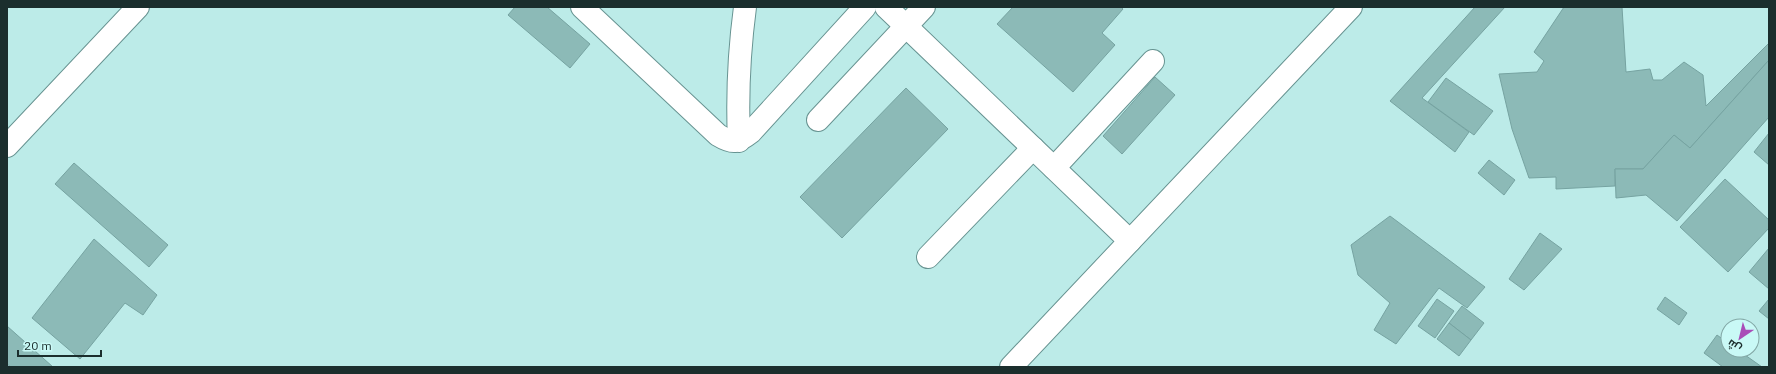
<svg xmlns="http://www.w3.org/2000/svg" width="1776" height="374" viewBox="0 0 1776 374" font-family="'IBM Plex Sans',Cairo,sans-serif">
	<style>
		.building { fill: #8cbab7; stroke: #76a3a1 }
		.lines { fill: none; stroke-linecap: round; stroke-linejoin: round }
		.street-casing { stroke: #679391; stroke-width: 24 }
		.street { stroke: #fff; stroke-width: 22 }
	</style>
	<rect width="100%" height="100%" fill="#bcebe8"/>
	<g class="building">
		<polygon points="515,7 547,7 590,44 570,68 508,15"/>
		<polygon points="1013,7 1121,7 1123,9 1102,33 1115,45 1073,92 997,24"/>
		<polygon points="1475,7 1505,7 1422,98 1469,132 1455,152 1390,101"/>
		<polygon points="1564,7 1622,7 1626,72 1650,69 1653,80 1662,80 1684,62 1703,75 1706,106 1769,43 1769,60 1690,148 1674,135 1643,169 1615,169 1615,186 1556,189 1556,177 1529,178 1512,129 1499,74 1537,72 1544,61 1534,52"/>
		<polygon points="1769,60 1769,117 1677,221 1646,195 1616,198 1615,169 1643,169 1674,135 1690,148"/>
		<polygon points="1155,77 1175,95 1122,154 1103,136"/>
		<polygon points="1446,78 1493,111 1474,135 1428,102"/>
		<polygon points="906,88 948,129 842,238 800,197"/>
		<polygon points="1769,133 1769,165 1754,152"/>
		<polygon points="1489,160 1515,180 1504,195 1478,173"/>
		<polygon points="74,163 168,245 149,267 55,184"/>
		<polygon points="1725,179 1769,220 1769,228 1728,272 1680,227"/>
		<polygon points="1390,216 1485,287 1467,308 1439,288 1396,344 1374,330 1390,303 1358,275 1351,245"/>
		<polygon points="1540,233 1562,249 1524,290 1509,279"/>
		<polygon points="94,239 157,295 143,315 125,303 80,359 32,318"/>
		<polygon points="1769,248 1769,289 1749,272"/>
		<polygon points="1665,297 1687,313 1679,325 1657,309"/>
		<polygon points="1437,299 1454,311 1435,338 1418,326"/>
		<polygon points="1769,299 1769,319 1759,311"/>
		<polygon points="1462,306 1484,323 1471,340 1449,323"/>
		<polygon points="1449,323 1471,340 1459,356 1437,339"/>
		<polygon points="7,326 53,367 11,367 7,364"/>
		<polygon points="1717,335 1728,343 1728,350 1738,350 1762,367 1723,367 1704,353"/>
	</g>
	<g class="lines">
		<g class="street-casing">
			<g id="street">
				<path d="M582 7 718 135C733 144 737 143 751 132L865 7"/>
				<polyline points="886,7 1130,241"/>
				<polyline points="818,120 924,7"/>
				<path d="M739 141C737 96 739 52 745 7"/>
				<polyline points="7,146 138,7"/>
				<polyline points="1054,168 1153,61"/>
				<polyline points="928,257 1033,148"/>
				<polyline points="1011,367 1351,7"/>
			</g>
		</g>
		<use href="#street" class="street"/>
	</g>
	<rect width="1776" height="374" fill="none" stroke="#1b2e2d" stroke-width="16"/>
	<g transform="translate(1740 338) rotate(215)"><circle r="19" fill="#c9f9f6" stroke="#83a8a6"/>
	<path d="M0-3L7 15L0 10L-7 15Z" fill="#a94db8"/>
	<text y="-6" font-size="11" font-weight="bold" text-anchor="middle" fill="#1b2e2d">ش</text>
	</g>
	<path d="M18 350v6h83v-6" fill="none" stroke="#1b2e2d" stroke-width="2"/>
	<text x="24" y="350" font-size="12" fill="#1b2e2d" stroke="#c9f9f6" stroke-width="3" paint-order="stroke">20 m</text>
</svg>
